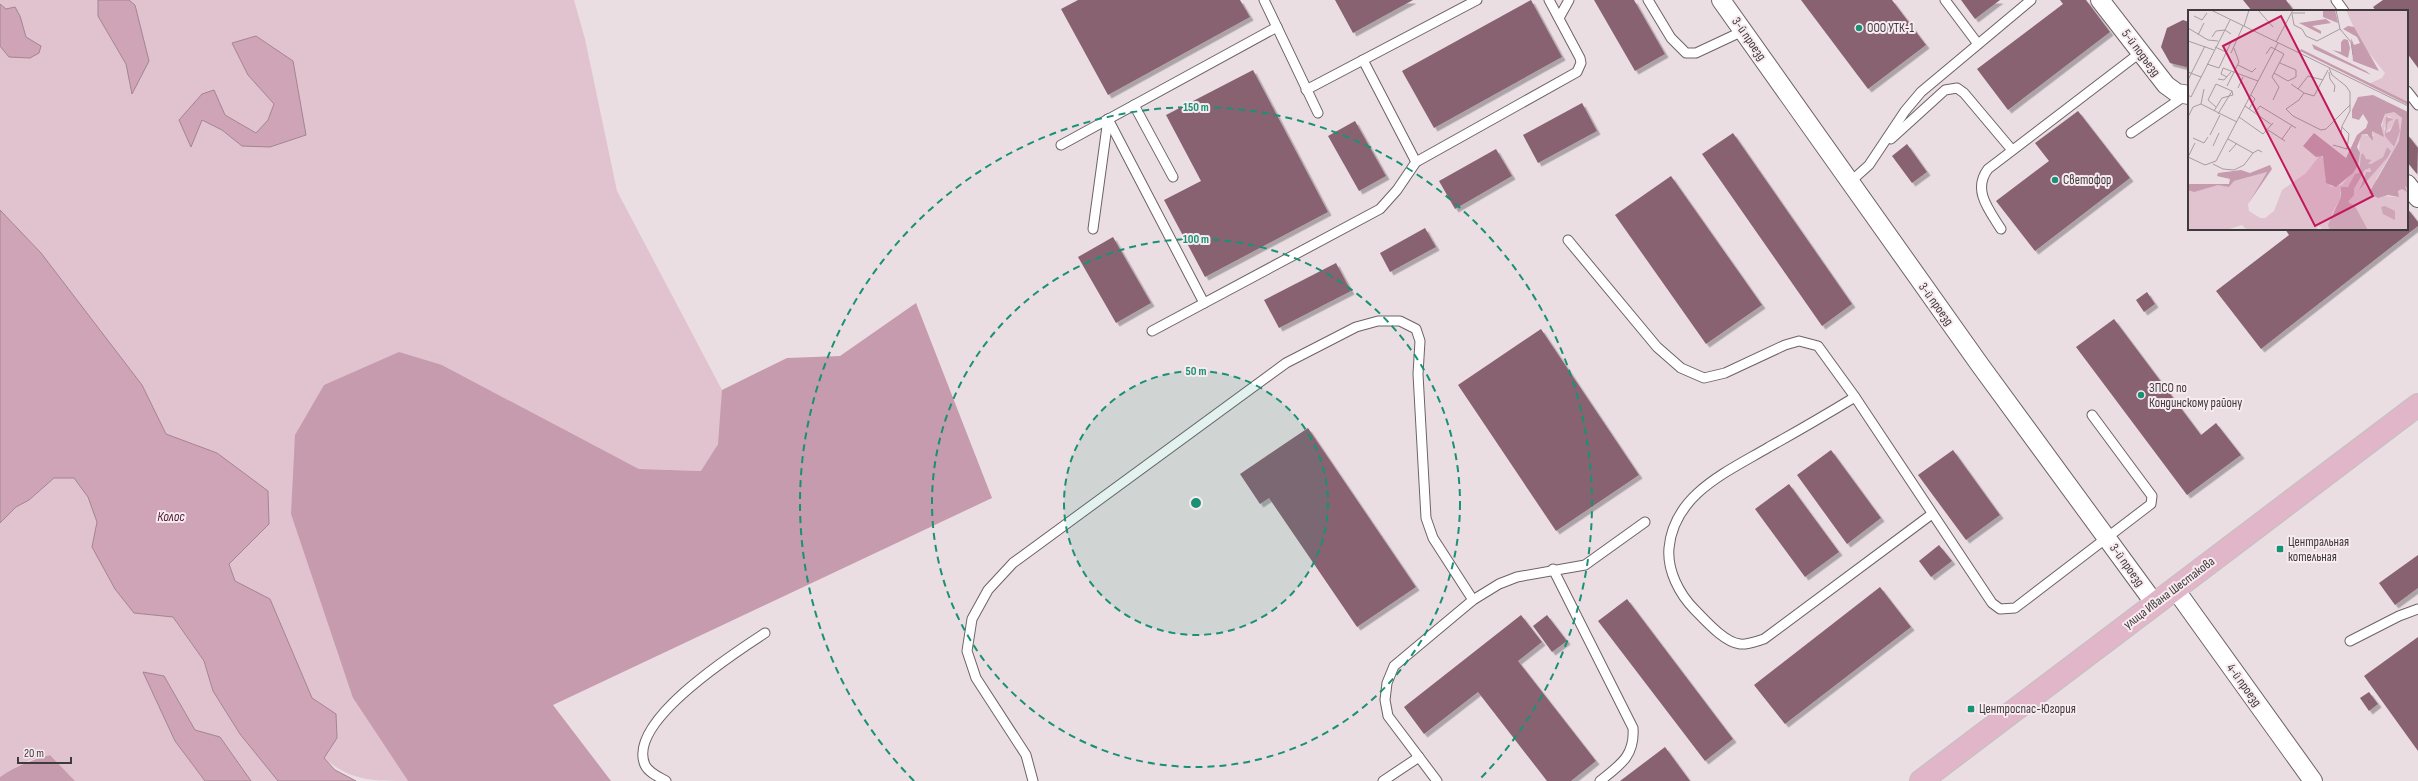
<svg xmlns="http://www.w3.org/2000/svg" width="2418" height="781" viewBox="0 0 2418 781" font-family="'Sofia Sans Condensed',sans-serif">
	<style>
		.green { fill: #e0c3cf; fill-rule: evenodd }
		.forest { fill: #c69bad }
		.water { fill: #cfa4b6; stroke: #a48491 }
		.building { fill: #896272; filter: url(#shadow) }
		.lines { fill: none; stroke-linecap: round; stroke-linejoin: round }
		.lane-casing { stroke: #6d6367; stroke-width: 11 }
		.street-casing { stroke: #6d6367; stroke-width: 20 }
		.primary-casing { stroke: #c2c0c1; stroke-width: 24 }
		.lane { stroke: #fff; stroke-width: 9 }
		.street { stroke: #fff; stroke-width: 18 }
		.primary { stroke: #e1b6c8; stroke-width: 22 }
		.ring { fill: none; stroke: #189175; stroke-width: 2; stroke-dasharray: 7 5 }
		.poi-dot { fill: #189175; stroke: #f7ebf0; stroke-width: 1.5 }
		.labels { text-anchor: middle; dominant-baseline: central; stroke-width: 4; stroke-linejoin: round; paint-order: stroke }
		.poi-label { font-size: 13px; fill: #3f3a3c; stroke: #f7ebf0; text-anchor: start }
		.street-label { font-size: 13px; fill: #3f3a3c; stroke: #f7ebf0 }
		.water-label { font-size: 14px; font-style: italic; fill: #511c36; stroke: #f7ebf0 }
		.inset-road { fill: none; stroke: #a69ca0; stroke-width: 1 }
		.view { fill: #c2185b; fill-opacity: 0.15; stroke: #c2185b; stroke-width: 2 }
		.inset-edge { fill: none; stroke: #3f3a3c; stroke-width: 2 }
		.centre { fill: #189175; stroke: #f7ebf0; stroke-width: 2 }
		.ring-label { font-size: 12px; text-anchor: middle; font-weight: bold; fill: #189175; stroke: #f7ebf0; stroke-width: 4; stroke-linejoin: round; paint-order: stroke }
	</style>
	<defs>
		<filter id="shadow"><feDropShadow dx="3.5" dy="3.5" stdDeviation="0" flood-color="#0004"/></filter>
	</defs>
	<rect width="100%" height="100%" fill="#eadee2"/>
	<g class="green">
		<path d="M0 0H98V16L126 64 132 93 136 5 129 0H574L585 39 617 191 722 390 720 440 702 471 639 469 442 365 353 698 408 781C372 781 351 781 324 758L337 738 336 714 312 698 270 599 235 581 229 564 269 524 217 453 166 434 142 385 41 253 0 210V46L9 56 30 58 24 30 0 4ZM248 75 306 135 242 146 222 130 202 120 225 115 256 133 268 120 274 104Z"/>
		<polygon points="54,478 74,478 88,497 97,522 92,547 134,613 173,617 204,662 213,691 240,734 278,781 251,781 220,737 195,730 164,676 143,672 175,741 205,781 75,781 50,755 30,760 0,777 0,523 16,507 29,500"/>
	</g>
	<g class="forest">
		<polygon points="916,303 992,498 553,705 611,781 408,781 353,698 291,514 295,435 324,385 399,352 442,365 639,469 701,471 718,444 722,390 787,358 840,356"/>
		<path d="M50 755 75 781H0V777C16 766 32 760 50 755Z"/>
	</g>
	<g class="water">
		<polygon points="98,0 129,0 135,5 149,61 132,94 126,64 98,16"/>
		<polygon points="0,4 6,9 15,7 20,16 26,37 41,46 39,53 30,58 9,57 0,46"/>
		<polygon points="256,36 293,61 306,135 270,147 242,146 222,130 202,120 191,147 179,120 202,94 214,90 225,115 256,133 268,120 274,104 248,75 232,43"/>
		<polygon points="0,210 41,253 142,385 166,434 217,453 268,491 269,524 229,564 235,581 270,599 312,698 336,714 337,738 324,758 335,770 356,781 278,781 240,734 213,691 204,661 173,617 134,613 115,589 92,547 97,522 88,497 74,478 54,478 29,500 16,507 0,523"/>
		<polygon points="143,672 164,676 195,730 220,737 251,781 205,781 175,741"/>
	</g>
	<g class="building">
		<polygon points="1078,0 1240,0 1250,17 1108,95 1061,9"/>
		<polygon points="1335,0 1413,0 1353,33"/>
		<polygon points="1531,0 1562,57 1434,128 1402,71"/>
		<polygon points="1594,0 1634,0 1665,54 1635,71"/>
		<polygon points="1801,0 1892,0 1926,45 1868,89"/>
		<polygon points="1961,0 2000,0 1975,19"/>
		<polygon points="2060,0 2086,0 2110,32 2008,110 1977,69 2063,4"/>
		<polygon points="2243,0 2286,0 2294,11 2252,11"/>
		<polygon points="2383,0 2418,0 2418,68 2407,53 2407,11 2376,11 2373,7"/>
		<polygon points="2183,20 2189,22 2189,66 2186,67 2170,63 2161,47 2167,28"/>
		<polygon points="1253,70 1328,212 1205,277 1164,200 1201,181 1166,115"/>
		<polygon points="1582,103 1597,131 1538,163 1523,135"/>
		<polygon points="2078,111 2130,178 2035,251 1996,201 2049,161 2035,143"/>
		<polygon points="1355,121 1386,176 1359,191 1328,136"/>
		<polygon points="1733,133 1852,304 1822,326 1702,154"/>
		<polygon points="2407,134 2418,148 2417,174 2407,162"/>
		<polygon points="1907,144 1927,172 1912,183 1892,156"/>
		<polygon points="1496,149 1512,176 1455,209 1439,181"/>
		<polygon points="1671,176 1762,305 1706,344 1615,215"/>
		<polygon points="2407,208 2418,222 2418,226 2261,349 2216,291 2289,235 2285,229 2407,229"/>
		<polygon points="1425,228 1436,247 1390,272 1380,253"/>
		<polygon points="1113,237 1151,303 1116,323 1078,257"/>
		<polygon points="1336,263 1351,291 1279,328 1264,300"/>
		<polygon points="2147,292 2155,304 2144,312 2136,300"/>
		<polygon points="2114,319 2201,435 2216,423 2241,455 2187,495 2076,347"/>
		<polygon points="1541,329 1639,475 1556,531 1458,385"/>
		<polygon points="1308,428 1416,587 1357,627 1269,498 1260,504 1240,474"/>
		<polygon points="1831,450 1881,518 1847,544 1797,475"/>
		<polygon points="1953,450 2000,515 1966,540 1918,475"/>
		<polygon points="1789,484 1839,552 1805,577 1755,509"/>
		<polygon points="1939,545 1952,561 1931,577 1919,561"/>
		<polygon points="2418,555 2418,588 2395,605 2379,583"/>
		<polygon points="1880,587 1911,627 1785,724 1754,685"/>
		<polygon points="1627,599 1733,739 1705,761 1598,621"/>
		<polygon points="1521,615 1542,642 1518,661 1596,761 1571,781 1547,781 1478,692 1424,734 1404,707"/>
		<polygon points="1547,615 1567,641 1552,652 1533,626"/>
		<polygon points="2418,637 2418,751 2364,676"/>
		<polygon points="2369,692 2378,704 2369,711 2360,698"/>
		<polygon points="1665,747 1690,781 1620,781"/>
	</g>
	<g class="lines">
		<g class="lane-casing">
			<g id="lane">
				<polyline points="1264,0 1318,113"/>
				<polyline points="1648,0 1671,38 1686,53 1696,53 1743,31"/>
				<polyline points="1945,0 1978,44"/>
				<polyline points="2336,0 2344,11"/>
				<polyline points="1559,18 1569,0"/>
				<polyline points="1363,60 1416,162"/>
				<polyline points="1306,90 1477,0"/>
				<polyline points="2407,91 2418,105"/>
				<polyline points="1134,105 1173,177"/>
				<polyline points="1108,119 1204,303"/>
				<polyline points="2131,133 2186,95"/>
				<polyline points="1891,139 1945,90 1957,88 1964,93 2012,150"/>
				<polyline points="1061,145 1277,27"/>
				<polyline points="1849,183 1869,165 1905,111 1921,92 2031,0"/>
				<polyline points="1093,229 1108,119"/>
				<path d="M2001 229C1989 210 1972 190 1988 169L2141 52"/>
				<polyline points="1568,240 1657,347 1681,368 1704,378 1725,373 1785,345 1799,341 1818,346 1855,397 1992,603 2000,609 2015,608 2151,504 2152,496 2092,415"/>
				<polyline points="1152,331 1380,209 1397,190 1416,162 1577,72 1581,63 1580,58 1549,0"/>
				<path d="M1855 397C1827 414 1798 431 1769 447 1727 472 1674 494 1669 548 1667 570 1679 594 1695 610 1706 621 1724 642 1740 644 1747 645 1757 641 1764 639L1932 514"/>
				<path d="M1553 569 1633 728C1635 756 1620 765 1600 781"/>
				<polyline points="2350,641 2399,616 2418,609"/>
				<path d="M666 781C659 777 649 773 645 765 626 722 736 652 765 633"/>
				<polyline points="1033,781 1026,755 976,678 967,651 972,619 988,590 1013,563 1286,363 1356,327 1378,321 1400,321 1416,329 1420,341 1418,374 1426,518 1433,538 1473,600"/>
				<polyline points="1383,781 1419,757"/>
				<polyline points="1437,781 1388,716 1385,700 1387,683 1394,666 1473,600 1499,584 1517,577 1585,565 1645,522"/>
			</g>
		</g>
		<g class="street-casing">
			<g id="street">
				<polyline points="1721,0 1980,365 2155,604"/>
				<polyline points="2100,0 2166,85 2177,93 2189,95"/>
				<polyline points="2407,184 2418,198"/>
				<polyline points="2175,589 2313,781"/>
			</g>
		</g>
		<g class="primary-casing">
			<polyline id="primary" points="1921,781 2418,405"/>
		</g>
		<use href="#lane" class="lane"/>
		<use href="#street" class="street"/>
		<use href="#primary" class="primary"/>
	</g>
	<circle cx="1196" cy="503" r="132" fill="#189175" fill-opacity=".12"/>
	<g class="ring">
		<circle cx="1196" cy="503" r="132"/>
		<circle cx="1196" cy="503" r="264"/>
		<path d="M914 781A396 396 0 1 1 1478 781"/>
	</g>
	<g class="poi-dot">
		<circle cx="1859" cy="28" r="4"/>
		<circle cx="2055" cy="180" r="4"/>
		<circle cx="2141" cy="395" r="4"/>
		<rect x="2276" y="545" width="8" height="8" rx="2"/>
		<rect x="1967" y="705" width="8" height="8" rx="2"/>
	</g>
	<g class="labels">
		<g class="poi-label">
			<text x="1867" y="28">ООО УТК-1</text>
			<text x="2063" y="180">Светофор</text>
			<text x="2149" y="388">ЗПСО по<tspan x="2149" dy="15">Кондинскому району</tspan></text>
			<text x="2288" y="542">Центральная<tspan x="2288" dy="15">котельная</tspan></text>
			<text x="1979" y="709">Центроспас-Югория</text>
		</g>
		<g class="street-label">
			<text transform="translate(1749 39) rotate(55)">3-й проезд</text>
			<text transform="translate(2141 53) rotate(53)">5-й подъезд</text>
			<text transform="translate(1936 304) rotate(54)">3-й проезд</text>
			<text transform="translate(2127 565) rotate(54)">3-й проезд</text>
			<text transform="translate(2169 593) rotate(-37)">улица Ивана Шестакова</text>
			<text transform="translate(2244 685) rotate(54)">4-й проезд</text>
		</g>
		<g class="water-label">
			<text x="171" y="516">Колос</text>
		</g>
	</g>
	<g transform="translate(2188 10)">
		<rect width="220" height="220" fill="#eadee2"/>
		<path d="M158 0H220V92L180 74 194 68 197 63 173 33ZM202 102H206L214 108 211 131 188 169 193 186 211 187 210 181 220 175V220H180L167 196 159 192 177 160 182 158 183 162H178L171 178 200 147 202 143 199 137 195 147 183 154H179L184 151 176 148V144L171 163 160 177 152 182 153 187 144 203 142 220H131L134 218 131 217 129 212 130 220H59L54 215 38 220H0V179L28 174 41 177 46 171 79 162 60 194 61 201 72 208H77L86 201 94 180 118 163 132 145 137 150V169L143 177 154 175 170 155 172 127 175 123 180 126H186L184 121 193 120 197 104ZM200 106 206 109 200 112 198 123 210 110 212 121 205 137 196 119Z" fill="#e0c3cf" fill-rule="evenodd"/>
		<path d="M135 0H147L150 13 135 7ZM138 9 143 13 124 16 133 21V24L111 13ZM160 16 166 17 191 61 165 51 163 28 166 35 172 33 169 27 155 19ZM156 29 160 30 162 38 160 48 144 40 153 42V32ZM124 34 178 61 183 65 126 39ZM113 39 220 92V95L112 41ZM185 85 220 102V179L217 176 219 182 214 179 210 181 211 187 200 185 190 188 181 183 211 131 214 108 206 102 197 104 193 115 196 127 184 121 185 131 179 124H174L169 137 172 143 170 155 165 163 148 177 138 173 135 146 128 147 115 136 126 123 158 148 169 125 178 118 180 112 175 104 171 110 164 108V100L170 87ZM82 155 84 159 60 194 79 162 46 171 41 177 30 175 6 182 0 180V174H41L42 169 29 166 30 163 53 160 62 163Z" fill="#c69bad"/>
		<path d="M198 107 206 109 200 112 198 123 202 121 208 109H210L212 121 206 137 197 126ZM199 137 203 141 200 147 171 180 178 162H183L182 158 177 160 166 179V185L160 192 167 196 180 220H142L140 215 153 187V177H160L167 164 171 163 173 145 175 143 178 149 184 150 180 154H183L195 147ZM197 196 207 201V210L195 204 193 197Z" fill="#cfa4b6"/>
		<path class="inset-road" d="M23 0 220 96M70 0 85 17M103 3H117M104 4 106 15 114 19 118 26 129 31 152 19 148 0M6 6 14 10 19 3M56 16 61 0M0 18 20 30 30 31M152 19 163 32 165 45M10 25 16 13M24 27 28 21 37 20 43 24M0 31 26 40M88 32 105 0M27 37 38 42M43 43 55 16M78 44 83 37 96 44 84 67 91 77 85 90M19 54 31 58 43 32M50 55 64 62 68 58M141 58 144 65 158 76 162 82V101L154 116 153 124M0 62 13 67M141 62 142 69 147 76 146 82M86 63 100 71 108 67V60L92 53M39 67 33 64 35 58 70 71M30 69 36 70 43 62M0 70 17 36M103 74 116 83 126 86 140 60M39 76 51 52 46 38M50 78 55 67M110 79 120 66 135 70M116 83 111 90 98 99 105 106 133 120 138 119 162 95M0 85 3 87 42 10M13 94 16 79M57 96 84 115M28 97 20 90 28 74 44 81M61 99 67 89 63 85M26 101 34 88 45 85 44 81M66 103 72 96 108 118M30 104 44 81M0 107 5 97 13 94 49 112M51 107 75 124 85 113M80 120 97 131M22 125 32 105M5 128 16 133 20 127M40 129 65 143M94 129 104 115M145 135 159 139 161 124 154 117M25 136 31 123M41 142 49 133M0 147 17 155 28 151 90 33M0 147 7 133M25 154 35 159 46 160 56 155 65 143 70 140 74 142"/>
		<path class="view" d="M93 6 185 186 127 216 35 36Z"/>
		<rect width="220" height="220" class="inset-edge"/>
	</g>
	<circle cx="1196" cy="503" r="6" class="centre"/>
	<g class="ring-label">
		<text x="1196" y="111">150 m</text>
		<text x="1196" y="243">100 m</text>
		<text x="1196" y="375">50 m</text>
	</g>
	<path d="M18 757v6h53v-6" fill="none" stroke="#3f3a3c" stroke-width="2"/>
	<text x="24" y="757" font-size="12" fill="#3f3a3c" stroke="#f7ebf0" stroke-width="3" paint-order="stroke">20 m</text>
</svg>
